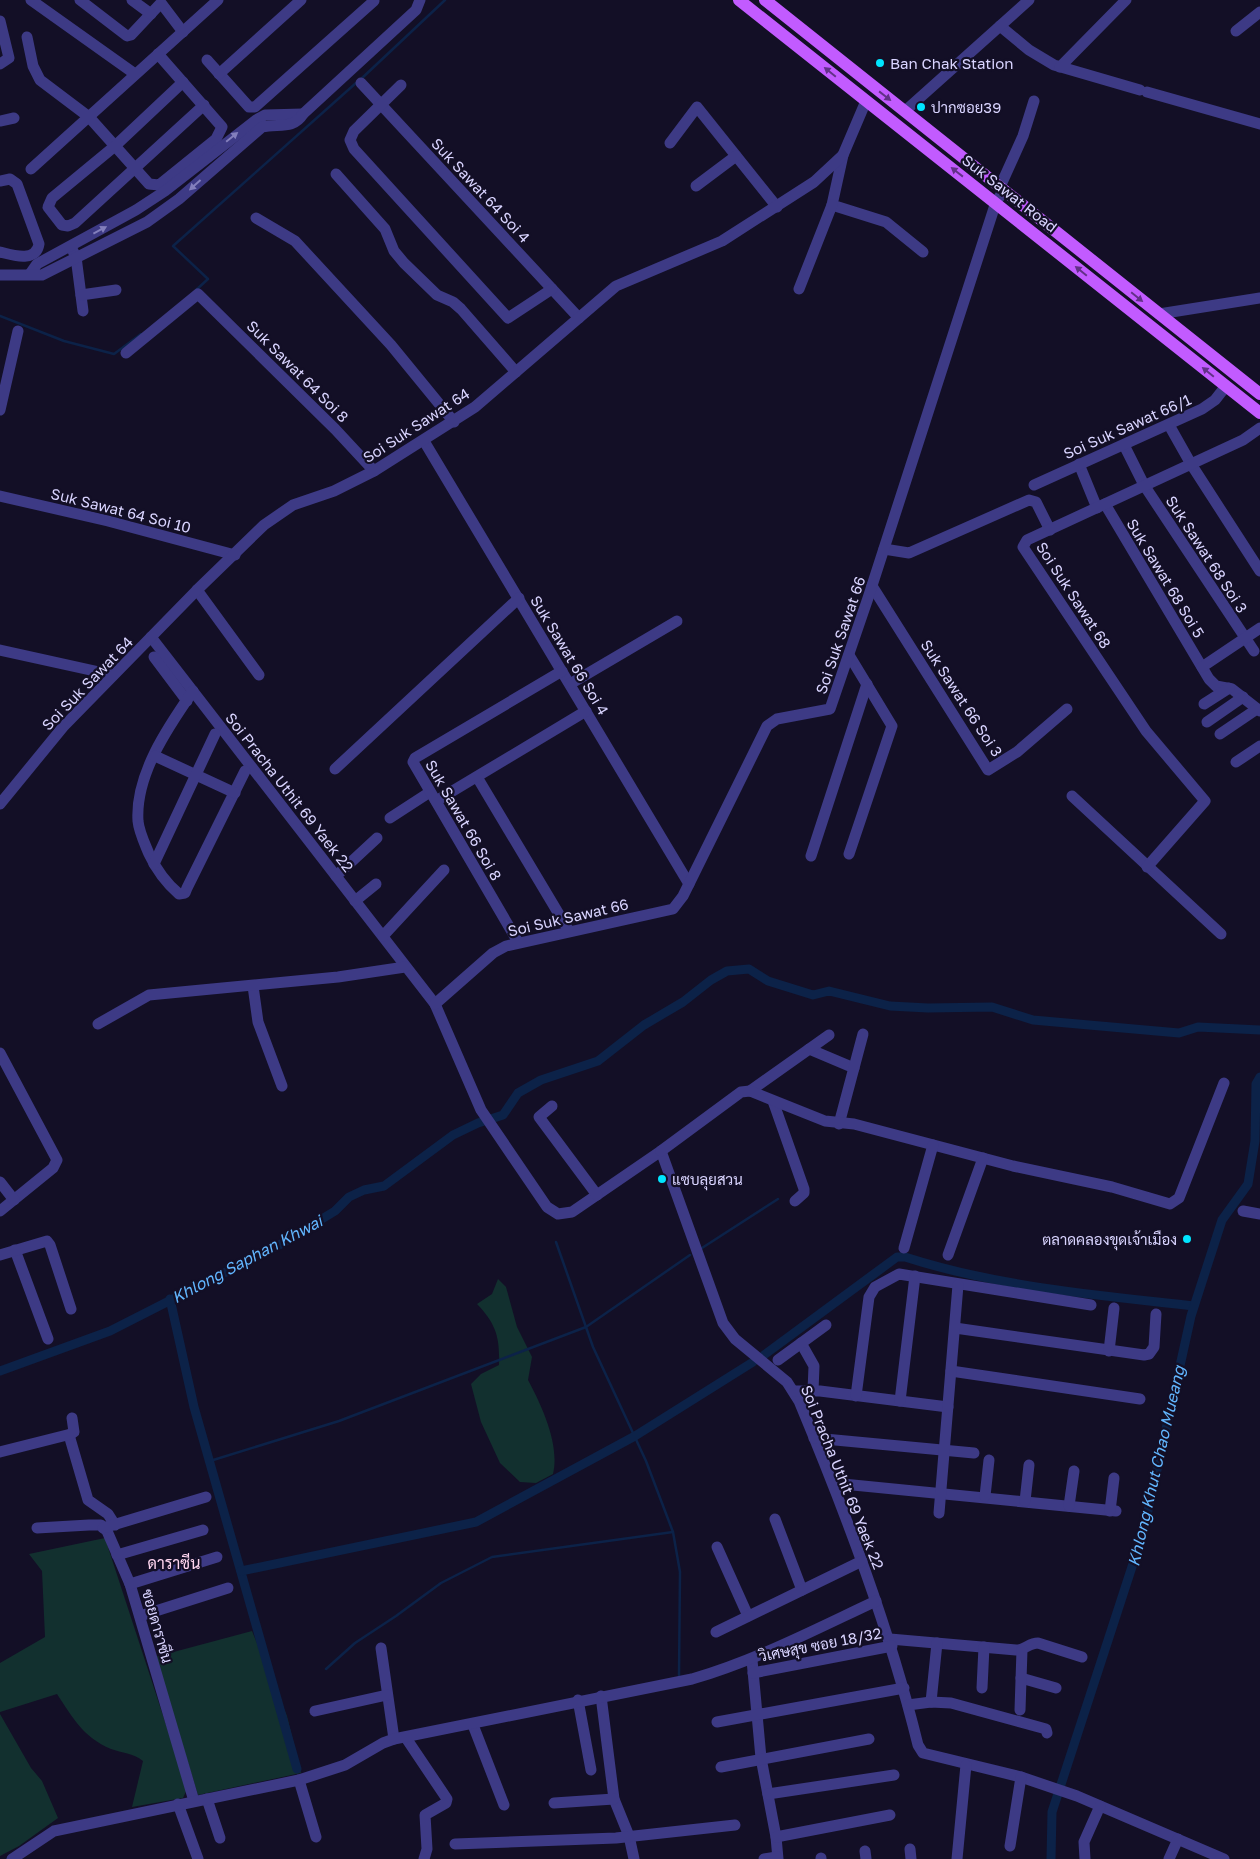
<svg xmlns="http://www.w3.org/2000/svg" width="1260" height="1859" viewBox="0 0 1260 1859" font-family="'Golos Text',Sarabun,sans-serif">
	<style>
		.green { fill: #12302f }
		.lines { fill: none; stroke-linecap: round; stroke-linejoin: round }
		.stream { stroke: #0c2248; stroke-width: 2.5 }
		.canal { stroke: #0c2248; stroke-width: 9 }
		.minor { stroke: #3d3a85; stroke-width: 11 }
		.major { stroke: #c25bff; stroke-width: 12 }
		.oneway { fill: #623188 }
		.oneway2 { fill: #837fbc }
		.poi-dot { fill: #00e5ff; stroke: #130f26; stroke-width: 2 }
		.labels { text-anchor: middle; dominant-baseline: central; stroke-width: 4.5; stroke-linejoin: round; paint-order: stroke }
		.poi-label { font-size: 15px; fill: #d9d4ff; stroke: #130f26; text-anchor: start }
		.street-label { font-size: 15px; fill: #d9d4ff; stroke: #130f26 }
		.water-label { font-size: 16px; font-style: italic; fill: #62b6ff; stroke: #130f26 }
		.neighbourhood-label { font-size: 16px; fill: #ffd6f0; stroke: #130f26 }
	</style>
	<rect width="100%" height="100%" fill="#130f26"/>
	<g class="green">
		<path d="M498 1279 506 1287 517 1327 532 1357 528 1380C542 1406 560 1445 553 1474L536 1483 520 1482 500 1463 481 1422 471 1384 481 1374 499 1365C500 1337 496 1324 477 1304L492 1294Z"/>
		<path d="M105 1538 187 1789 183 1798 132 1807 143 1761C133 1753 122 1753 111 1749 83 1737 73 1718 57 1694L0 1712V1663L45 1637 42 1571 29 1554Z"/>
		<polygon points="252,1631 287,1716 301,1773 198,1795 155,1657"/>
		<polygon points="0,1714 31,1768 42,1781 58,1818 19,1846 0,1856"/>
	</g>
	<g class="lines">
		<g class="stream">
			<polyline points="361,79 445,0"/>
			<polyline points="196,290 208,279 173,246 356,83"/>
			<polyline points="0,316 64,341 114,354 141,334"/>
			<polyline points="556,1242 593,1347 646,1461 673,1532 680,1572 679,1675"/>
			<polyline points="702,1248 778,1199"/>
			<polyline points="210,1461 339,1421 586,1327 690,1255"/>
			<polyline points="326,1669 355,1643 396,1616 441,1583 492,1557 673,1532"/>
		</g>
		<g class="canal">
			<polyline points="170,1299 194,1407 297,1769"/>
			<path d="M764 1355 897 1257H905C998 1287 1097 1295 1194 1306"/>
			<polyline points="0,1371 110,1331 281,1244 335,1211 349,1197 364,1190 384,1186 453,1135 478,1123 503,1115 518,1093 541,1080 598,1061 644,1025 683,1002 711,980 727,971 749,969 768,981 813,995 829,991 890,1006 928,1008 992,1007 1033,1020 1179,1033 1198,1027 1260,1030"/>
			<polyline points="241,1571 476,1522 635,1436 753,1362"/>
			<polyline points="1051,1859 1052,1812 1143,1533 1191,1316 1222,1220 1248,1184 1255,1141 1256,1084 1260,1077"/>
		</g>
		<g class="minor">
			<polyline points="31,0 135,74"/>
			<polyline points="80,0 127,36 131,35 161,3 183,32"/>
			<polyline points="132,0 151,14"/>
			<polyline points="0,21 9,58 0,64"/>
			<polyline points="1000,26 1029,50 1054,65 1140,90"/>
			<polyline points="1236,31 1260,12"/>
			<polyline points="27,37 33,66 40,80 89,117 149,184 159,185 216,139 222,127 158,54"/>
			<polyline points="207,60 249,107 255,107 374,1"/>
			<polyline points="1060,67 1126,0"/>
			<polyline points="219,74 301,0"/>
			<polyline points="183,82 115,146 52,198 48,207 62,225 68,226 75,223 204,105"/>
			<polyline points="361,83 579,318"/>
			<polyline points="401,85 354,131 350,140 354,149 508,318 552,289"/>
			<polyline points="1147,92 1260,124"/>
			<polyline points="905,111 1029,0"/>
			<polyline points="0,121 14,118"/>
			<polyline points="670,143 697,107 777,207"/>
			<polyline points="843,155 832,205 886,222 923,252"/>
			<polyline points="31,169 218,0"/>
			<polyline points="336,174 385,229 394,251 404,263 437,295 453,302 461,309 516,372"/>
			<path d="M0 181 10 179 17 184 39 244C36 263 12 255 0 252"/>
			<polyline points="696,186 736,156"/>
			<polyline points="1000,187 1023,136 1034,101"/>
			<polyline points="256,218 295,241 391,345 454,422"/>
			<polyline points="73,251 76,257 83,311"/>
			<polyline points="30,274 37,264 136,210 165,191 256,120 265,115 303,114"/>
			<path d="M0 275H42L147 222 179 199 262 127C278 123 293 130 303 114L416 10 420 0"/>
			<polyline points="799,289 832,205"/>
			<polyline points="81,295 116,290"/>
			<polyline points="1159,314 1260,298"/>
			<polyline points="126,353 198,294 335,429 374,471"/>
			<polyline points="0,410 18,331"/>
			<polyline points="1169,425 1191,464 1260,571"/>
			<polyline points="424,441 689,884"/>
			<polyline points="1124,445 1144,485 1254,651"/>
			<polyline points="1079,464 1097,508"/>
			<polyline points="1034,485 1202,409 1215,400 1226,386"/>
			<polyline points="0,496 108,521 235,555"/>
			<polyline points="1105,504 1209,679 1216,686 1232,689 1260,711"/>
			<polyline points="884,549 909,553 1029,500 1036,502 1050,530"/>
			<polyline points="872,586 988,770 1017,752 1067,709"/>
			<polyline points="197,590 259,675"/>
			<path d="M151 637 435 1004 481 1110 547 1207 558 1214 572 1212 661 1151 723 1323 735 1339 787 1382 799 1401C846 1514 889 1627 918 1745L923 1753 1021 1777 1077 1796 1224 1859"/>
			<polyline points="0,650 113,675"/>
			<polyline points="154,657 187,701"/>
			<polyline points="1202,667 1260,628"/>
			<polyline points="570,684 677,621"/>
			<path d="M193 691C168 727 135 775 138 821 139 832 145 844 149 854 156 869 166 883 179 894L185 893 187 888 245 771"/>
			<polyline points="1204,704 1229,688"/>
			<polyline points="1207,722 1243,697"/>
			<polyline points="1220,734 1257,709"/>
			<polyline points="155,756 235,793"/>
			<polyline points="1236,762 1260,746"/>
			<polyline points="335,769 519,598"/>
			<polyline points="477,777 569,931"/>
			<polyline points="1072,796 1221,934"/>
			<polyline points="436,801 586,711"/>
			<polyline points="0,804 63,727 197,590 264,525 293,505 334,491 374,471 475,407 616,286 722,241 814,182 843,155 866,101"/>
			<polyline points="390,818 430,792"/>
			<polyline points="849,854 892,726 849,655"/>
			<polyline points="811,856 867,684"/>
			<polyline points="154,864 215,734"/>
			<polyline points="1147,867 1205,801 1146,731 1023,547 1027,540 1243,440 1260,428"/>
			<polyline points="336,876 377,838"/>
			<polyline points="355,901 376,884"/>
			<polyline points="383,936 444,870"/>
			<polyline points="518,942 413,762 415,758 562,671"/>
			<polyline points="253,986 258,1022 282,1086"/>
			<polyline points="435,1004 493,953 506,946 673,909 683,896 767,726 777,719 830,709 868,598 996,202 1004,190"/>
			<polyline points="98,1024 149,995 338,977 405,967"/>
			<polyline points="809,1049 854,1068"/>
			<polyline points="0,1053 57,1160 53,1168 0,1211"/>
			<polyline points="750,1091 829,1035"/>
			<polyline points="773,1101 804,1189 804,1193 795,1201"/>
			<polyline points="552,1106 539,1117 597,1195"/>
			<polyline points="839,1124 863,1034"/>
			<polyline points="661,1151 741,1092 750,1091 825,1121 854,1124 1013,1166 1112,1187 1170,1204 1179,1198 1224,1083"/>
			<polyline points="0,1182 14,1200"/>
			<polyline points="1243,1211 1260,1214"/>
			<polyline points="904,1248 933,1145"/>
			<polyline points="15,1250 48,1339"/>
			<polyline points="0,1255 47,1241 50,1245 71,1309"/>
			<polyline points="948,1255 983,1158"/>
			<polyline points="955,1328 1144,1355 1149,1354 1154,1347 1156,1314"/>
			<polyline points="801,1343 814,1366 813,1391"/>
			<polyline points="1109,1351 1114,1308"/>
			<polyline points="778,1360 826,1325"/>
			<polyline points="951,1371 1140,1399"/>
			<polyline points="795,1391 820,1391 948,1407"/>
			<polyline points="856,1396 869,1297 875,1287 899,1274 1091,1305"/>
			<polyline points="900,1401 915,1276"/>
			<polyline points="69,1435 88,1500 108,1514 115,1525"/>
			<polyline points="814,1438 974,1453"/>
			<polyline points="0,1452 71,1434 74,1432 72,1418"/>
			<polyline points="843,1484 1116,1511"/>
			<polyline points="985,1496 989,1460"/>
			<polyline points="1025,1501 1029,1465"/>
			<polyline points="1069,1506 1074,1471"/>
			<polyline points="1110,1511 1114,1478"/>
			<polyline points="939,1513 958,1285"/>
			<polyline points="775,1519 802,1590"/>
			<polyline points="37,1528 89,1525 101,1525 107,1531 130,1584 194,1801"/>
			<polyline points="103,1528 206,1497"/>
			<polyline points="717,1547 748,1616"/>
			<polyline points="117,1555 203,1530"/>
			<polyline points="130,1584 217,1557"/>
			<polyline points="140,1616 228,1588"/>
			<polyline points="716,1632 862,1561"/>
			<path d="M890 1639 1016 1650C1025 1650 1029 1643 1038 1643L1082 1657"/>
			<polyline points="381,1648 394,1739"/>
			<polyline points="752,1660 761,1758 776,1837 778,1859"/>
			<polyline points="753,1673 892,1646"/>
			<polyline points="1021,1678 1056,1688"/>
			<polyline points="982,1688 984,1647"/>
			<polyline points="601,1696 614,1799 629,1836 634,1859"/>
			<polyline points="578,1700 591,1770"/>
			<polyline points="931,1702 937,1643"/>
			<polyline points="908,1705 931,1702 951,1703 1046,1729 1047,1733"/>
			<polyline points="1020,1710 1022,1650"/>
			<polyline points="315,1711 387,1695"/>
			<polyline points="717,1722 904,1688"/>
			<polyline points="473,1725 504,1805"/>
			<polyline points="406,1738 447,1799 446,1803 425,1815 427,1849 424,1859"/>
			<polyline points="721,1767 869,1739"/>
			<polyline points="299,1780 316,1837"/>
			<polyline points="768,1794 894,1775"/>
			<polyline points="207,1799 220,1838"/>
			<polyline points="554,1803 614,1799"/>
			<polyline points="178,1804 198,1859"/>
			<polyline points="776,1837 890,1815"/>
			<polyline points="455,1844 616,1838 735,1825"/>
			<polyline points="1010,1846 1021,1777"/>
			<polyline points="910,1849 911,1859"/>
			<polyline points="865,1851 866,1859"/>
			<polyline points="821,1858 821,1859"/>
			<path d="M12 1859 54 1831 299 1780 345 1765 383 1743 394 1739 692 1679C757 1660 816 1629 876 1601"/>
			<polyline points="764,1859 777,1857"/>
			<polyline points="957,1859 966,1765"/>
			<polyline points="1085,1859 1084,1842 1100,1806"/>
			<polyline points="1169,1859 1178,1839"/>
		</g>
		<g class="major">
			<polyline points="739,0 1260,413"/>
			<polyline points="765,0 1260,394"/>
		</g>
	</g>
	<defs><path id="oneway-solid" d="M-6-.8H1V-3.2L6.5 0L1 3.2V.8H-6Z" transform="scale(1.25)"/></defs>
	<g class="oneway">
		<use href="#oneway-solid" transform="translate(830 72) rotate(-141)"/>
		<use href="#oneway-solid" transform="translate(885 96) rotate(38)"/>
		<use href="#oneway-solid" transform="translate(957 172) rotate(-142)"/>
		<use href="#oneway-solid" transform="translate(1081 271) rotate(-141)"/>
		<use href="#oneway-solid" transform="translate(1137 297) rotate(39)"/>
		<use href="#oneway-solid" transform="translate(1208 372) rotate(-141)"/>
	</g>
	<g class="oneway2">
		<use href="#oneway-solid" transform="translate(232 137) rotate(-39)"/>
		<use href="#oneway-solid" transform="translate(195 185) rotate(138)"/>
		<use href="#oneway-solid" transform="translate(100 230) rotate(-28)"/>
	</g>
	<g class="poi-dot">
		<circle cx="880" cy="63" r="5"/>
		<circle cx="921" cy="107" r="5"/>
		<circle cx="662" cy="1179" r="5"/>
		<circle cx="1187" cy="1239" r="5"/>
	</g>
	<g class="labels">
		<g class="poi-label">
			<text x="890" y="63">Ban Chak Station</text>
			<text x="931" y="107">ปากซอย39</text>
			<text x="672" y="1179">แซบลุยสวน</text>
			<text x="1177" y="1239" text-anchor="end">ตลาดคลองขุดเจ้าเมือง</text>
		</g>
		<g class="street-label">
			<text transform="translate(481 190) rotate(47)">Suk Sawat 64 Soi 4</text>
			<text transform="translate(1010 193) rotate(38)">Suk Sawat Road</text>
			<text transform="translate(298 371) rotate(45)">Suk Sawat 64 Soi 8</text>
			<text transform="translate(416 425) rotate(-33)">Soi Suk Sawat 64</text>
			<text transform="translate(1127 426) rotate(-24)">Soi Suk Sawat 66/1</text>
			<text transform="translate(121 510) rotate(14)">Suk Sawat 64 Soi 10</text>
			<text transform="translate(1207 554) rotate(57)">Suk Sawat 68 Soi 3</text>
			<text transform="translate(1166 578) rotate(59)">Suk Sawat 68 Soi 5</text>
			<text transform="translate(1074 595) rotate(57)">Soi Suk Sawat 68</text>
			<text transform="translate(840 635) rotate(-71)">Soi Suk Sawat 66</text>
			<text transform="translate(570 655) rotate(59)">Suk Sawat 66 Soi 4</text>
			<text transform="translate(87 683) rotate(-46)">Soi Suk Sawat 64</text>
			<text transform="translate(962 698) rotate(57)">Suk Sawat 66 Soi 3</text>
			<text transform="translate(290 792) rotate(52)">Soi Pracha Uthit 69 Yaek 22</text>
			<text transform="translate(464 820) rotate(60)">Suk Sawat 66 Soi 8</text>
			<text transform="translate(568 917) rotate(-13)">Soi Suk Sawat 66</text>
			<text transform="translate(843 1477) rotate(68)">Soi Pracha Uthit 69 Yaek 22</text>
			<text transform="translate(158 1626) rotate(74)">ซอยดาราซีน</text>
			<text transform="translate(820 1644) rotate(-11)">วิเศษสุข ซอย 18/32</text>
		</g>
		<g class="water-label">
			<text transform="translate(247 1259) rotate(-28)">Khlong Saphan Khwai</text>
			<text transform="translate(1156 1466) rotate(-77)">Khlong Khut Chao Mueang</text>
		</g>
		<g class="neighbourhood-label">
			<text x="174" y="1563">ดาราซีน</text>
		</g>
	</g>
</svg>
